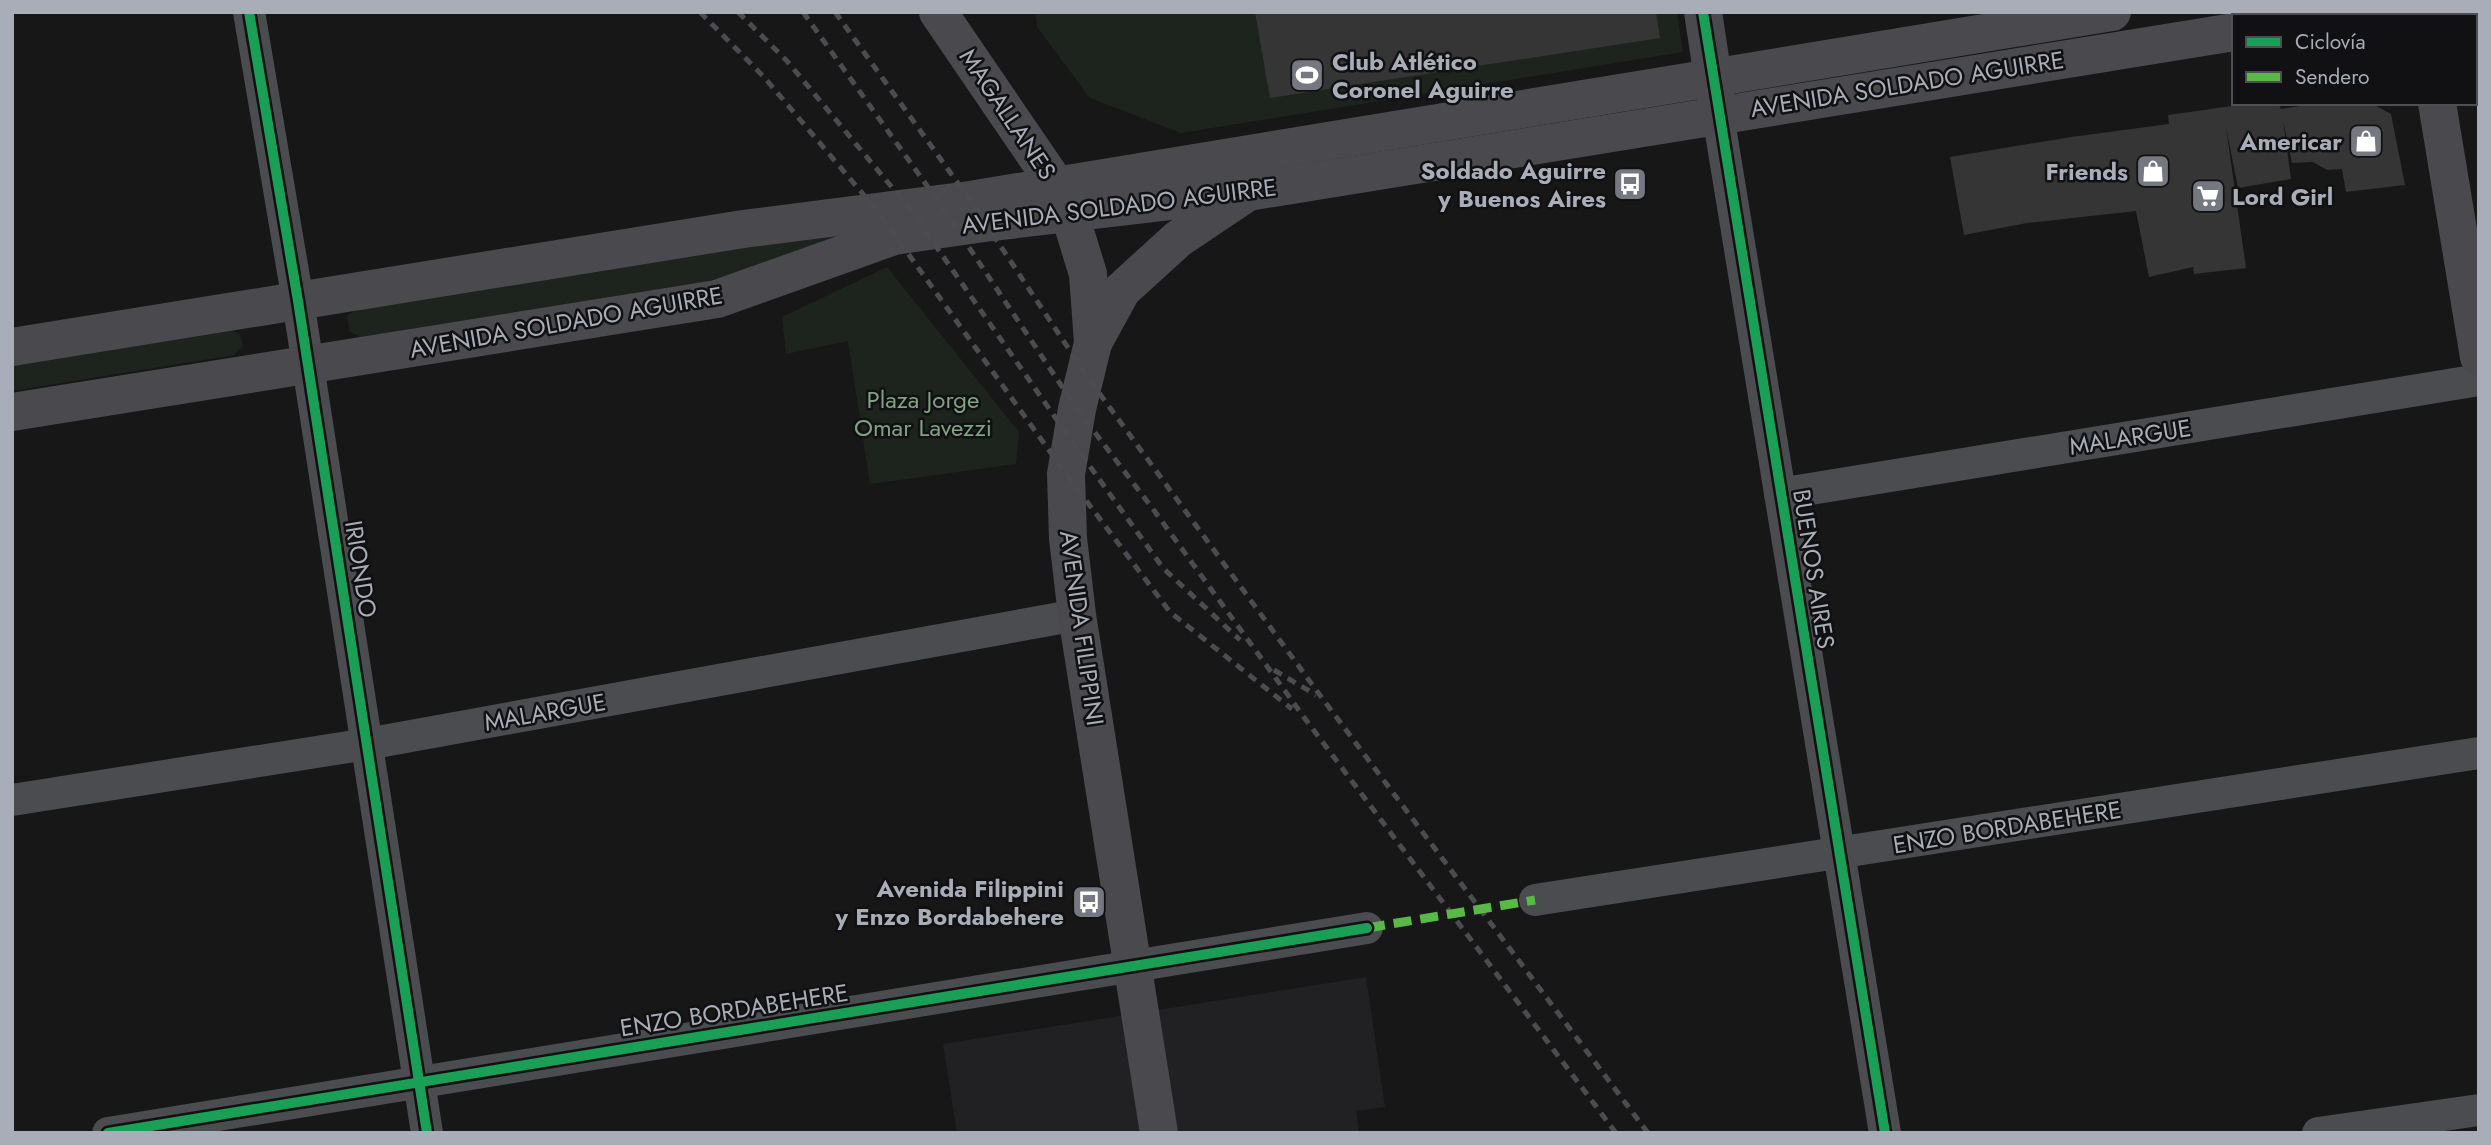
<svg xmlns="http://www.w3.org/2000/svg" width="2491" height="1145" viewBox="0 0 2491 1145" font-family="Jost,sans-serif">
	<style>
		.built { fill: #212123 }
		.green { fill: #1d241e }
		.building { fill: #353536 }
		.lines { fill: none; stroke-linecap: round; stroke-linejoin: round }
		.street { stroke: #4b4c50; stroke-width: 32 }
		.secondary { stroke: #4a4a4e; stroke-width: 38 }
		.rail { stroke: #4b4c4f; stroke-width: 5; stroke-dasharray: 9 7; stroke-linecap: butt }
		.quiet { stroke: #58b947; stroke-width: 9; stroke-dasharray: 18 9; stroke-linecap: butt }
		.cycleway-casing { stroke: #111113; stroke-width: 15 }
		.cycleway { stroke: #1a9f57; stroke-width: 10 }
		.labels { text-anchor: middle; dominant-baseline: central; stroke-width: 5; stroke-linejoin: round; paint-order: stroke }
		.poi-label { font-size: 24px; font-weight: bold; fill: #a8adb8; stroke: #111113; text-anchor: end }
		.street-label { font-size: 24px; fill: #a8adb8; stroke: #111113 }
		.park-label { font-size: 24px; fill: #7fa381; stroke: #111113 }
	</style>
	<rect width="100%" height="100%" fill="#171717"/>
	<polygon class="built" points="1366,977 1385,1107 1356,1111 1359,1133 957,1133 943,1044"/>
	<g class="green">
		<polygon points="1035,12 1677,12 1683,52 1181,133 1090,98 1037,27"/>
		<polygon points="865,227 749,275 360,337 349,331 347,316 357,309"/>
		<polygon points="887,267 1019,432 1016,464 870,484 848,341 786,354 782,317"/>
		<polygon points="229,329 240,334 243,346 234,355 12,391 12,364"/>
	</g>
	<g class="building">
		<polygon points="1255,12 1656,12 1660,38 1270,98"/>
		<polygon points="2254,103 2278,103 2281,109 2319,103 2371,103 2391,114 2405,185 2346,192 2342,169 2327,170 2313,162 2292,163 2283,120 2291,179 2238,188 2226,127 2246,268 2194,274 2193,267 2149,277 2136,211 2027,223 1964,235 1950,157 2071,137 2169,124 2168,115"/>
	</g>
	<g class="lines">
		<g class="street">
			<polyline points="249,12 298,301 427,1133"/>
			<polyline points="1718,115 1885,1133"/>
			<polyline points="1780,494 2479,380"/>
			<polyline points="12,800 367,744 1077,615"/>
			<polyline points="1535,900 2479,753"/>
			<polyline points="108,1133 1367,928"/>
			<polyline points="2318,1133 2479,1110"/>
		</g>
		<g class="secondary">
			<polyline points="938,12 1056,185"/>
			<polyline points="1703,12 1717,104"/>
			<polyline points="2422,12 2423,16"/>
			<polyline points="2331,16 2353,12"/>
			<polyline points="2437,103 2479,357"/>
			<polyline points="1069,212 1088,274 1093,343"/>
			<polyline points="12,347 743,229 970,200 2112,12"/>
			<polyline points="12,412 717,299 894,236 984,223 1248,192 2234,32"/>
			<polyline points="1159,1133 1077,615 1068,538 1066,474 1077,409 1093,343 1122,290 1178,239 1245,194"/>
		</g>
		<g class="rail">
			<polyline points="700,12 764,77 879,213 1066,474 1170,612 1292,709"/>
			<polyline points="738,12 787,61 910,209 1071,440 1163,568 1240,640"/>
			<polyline points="803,12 940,204 1077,409 1153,509 1306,720 1616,1133"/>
			<polyline points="835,12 970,200 1086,375 1322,698 1648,1133"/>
			<polyline points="1274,670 1316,695"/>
		</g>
		<polyline class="quiet" points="1367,928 1535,900"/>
		<g class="cycleway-casing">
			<g id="cycleway">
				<polyline points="249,12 298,301 427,1133"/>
				<polyline points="1703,12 1885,1133"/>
				<polyline points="108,1133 1367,928"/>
			</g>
		</g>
		<use href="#cycleway" class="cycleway"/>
	</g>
	<defs>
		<g id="stadium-square" transform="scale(1.75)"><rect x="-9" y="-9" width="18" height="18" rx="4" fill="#757880" stroke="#111113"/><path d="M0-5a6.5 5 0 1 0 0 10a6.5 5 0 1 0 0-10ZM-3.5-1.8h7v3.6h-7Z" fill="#fff"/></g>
		<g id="shop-square" transform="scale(1.75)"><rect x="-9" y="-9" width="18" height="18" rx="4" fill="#757880" stroke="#111113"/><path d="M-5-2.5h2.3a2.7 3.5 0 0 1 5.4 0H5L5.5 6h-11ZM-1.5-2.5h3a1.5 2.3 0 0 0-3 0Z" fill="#fff"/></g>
		<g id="bus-square" transform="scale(1.75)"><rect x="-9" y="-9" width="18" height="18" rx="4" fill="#757880" stroke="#111113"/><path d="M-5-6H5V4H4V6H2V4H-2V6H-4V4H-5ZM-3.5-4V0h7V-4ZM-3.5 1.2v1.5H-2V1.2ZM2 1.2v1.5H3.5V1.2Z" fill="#fff"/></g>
		<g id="supermarket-square" transform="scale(1.75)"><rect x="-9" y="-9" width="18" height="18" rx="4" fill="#757880" stroke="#111113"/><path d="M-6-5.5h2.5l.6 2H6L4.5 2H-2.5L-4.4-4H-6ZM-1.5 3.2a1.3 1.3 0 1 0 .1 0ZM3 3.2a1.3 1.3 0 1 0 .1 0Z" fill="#fff"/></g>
	</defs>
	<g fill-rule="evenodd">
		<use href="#stadium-square" x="1307" y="75"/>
		<use href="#shop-square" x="2366" y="141"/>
		<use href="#shop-square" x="2153" y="171"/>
		<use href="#bus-square" x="1630" y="184"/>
		<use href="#supermarket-square" x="2208" y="196"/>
		<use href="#bus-square" x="1089" y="902"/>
	</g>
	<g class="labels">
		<g class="poi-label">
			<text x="1332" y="61" text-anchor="start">Club Atlético<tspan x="1332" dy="28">Coronel Aguirre</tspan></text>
			<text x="2342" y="141">Americar</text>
			<text x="1606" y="170">Soldado Aguirre<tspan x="1606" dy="28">y Buenos Aires</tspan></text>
			<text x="2128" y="171">Friends</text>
			<text x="2232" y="196" text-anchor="start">Lord Girl</text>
			<text x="1064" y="888">Avenida Filippini<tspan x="1064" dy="28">y Enzo Bordabehere</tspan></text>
		</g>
		<g class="street-label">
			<text transform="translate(1907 84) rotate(-9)">AVENIDA SOLDADO AGUIRRE</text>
			<text transform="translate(1008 114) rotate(56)">MAGALLANES</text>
			<text transform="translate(1119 206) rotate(-7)">AVENIDA SOLDADO AGUIRRE</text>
			<text transform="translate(566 322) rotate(-10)">AVENIDA SOLDADO AGUIRRE</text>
			<text transform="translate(2130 437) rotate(-9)">MALARGUE</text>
			<text transform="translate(361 569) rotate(81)">IRIONDO</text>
			<text transform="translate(1814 569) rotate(81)">BUENOS AIRES</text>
			<text transform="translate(1082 628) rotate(82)">AVENIDA FILIPPINI</text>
			<text transform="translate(545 712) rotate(-10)">MALARGUE</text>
			<text transform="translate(2007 827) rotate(-9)">ENZO BORDABEHERE</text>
			<text transform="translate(734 1010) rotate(-9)">ENZO BORDABEHERE</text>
		</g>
		<g class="park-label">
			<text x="923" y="399">Plaza Jorge<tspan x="923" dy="28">Omar Lavezzi</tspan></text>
		</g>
	</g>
	<rect width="2491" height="1145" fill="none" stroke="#a8adb8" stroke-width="28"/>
	<rect x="2232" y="14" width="245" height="91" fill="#111113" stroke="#4d4f55" stroke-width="2"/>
	<rect x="2246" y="37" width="35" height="10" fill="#1a9f57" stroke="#4d4f55" stroke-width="2"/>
	<text x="2295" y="49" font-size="21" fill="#a8adb8">Ciclovía</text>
	<rect x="2246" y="72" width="35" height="10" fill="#58b947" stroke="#4d4f55" stroke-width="2"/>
	<text x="2295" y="84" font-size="21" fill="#a8adb8">Sendero</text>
</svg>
